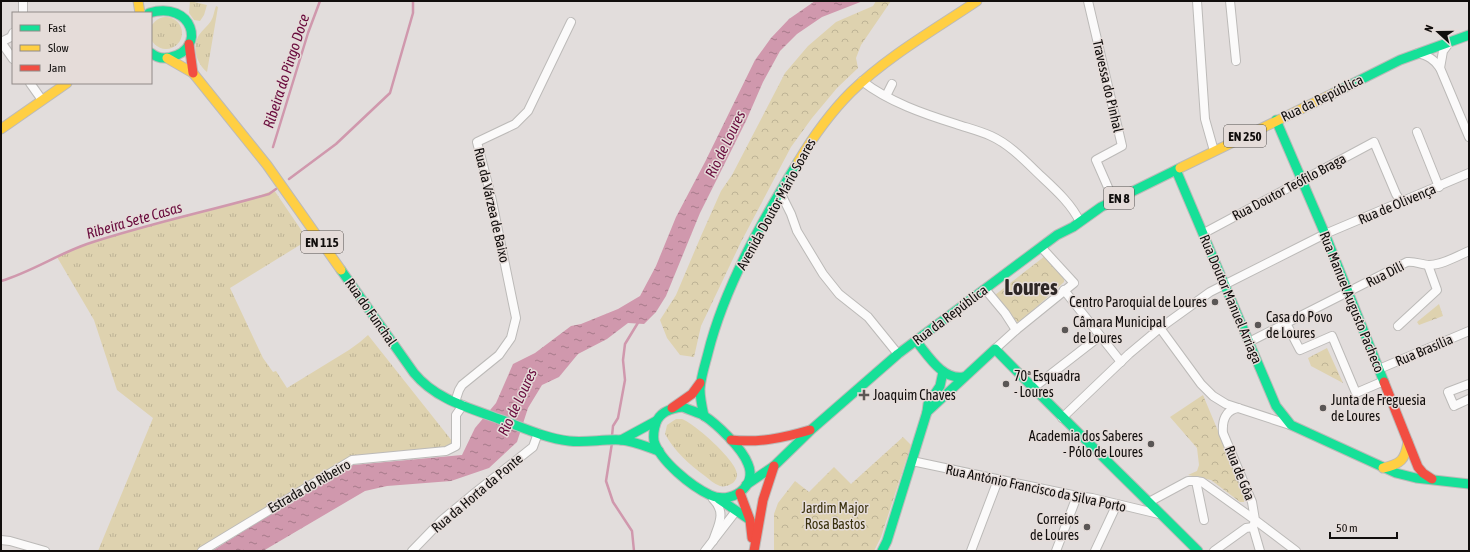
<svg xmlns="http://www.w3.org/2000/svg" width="1470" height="552" viewBox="0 0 1470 552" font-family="'Asap Condensed',sans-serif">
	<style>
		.grass { fill: url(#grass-tufts) }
		.park { fill: url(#park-crowns) }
		.water { fill: url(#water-ripples) }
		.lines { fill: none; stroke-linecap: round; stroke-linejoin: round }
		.stream { stroke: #d098ad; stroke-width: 2.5 }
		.street-casing { stroke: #bcbab8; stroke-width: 10 }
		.fast-casing { stroke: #bcbab8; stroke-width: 11 }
		.slow-casing { stroke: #bcbab8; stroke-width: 11 }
		.jam-casing { stroke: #bcbab8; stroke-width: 11 }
		.street { stroke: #fbfafa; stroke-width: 8 }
		.fast { stroke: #16e098; stroke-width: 9 }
		.slow { stroke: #ffcf43; stroke-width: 9 }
		.jam { stroke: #f24e42; stroke-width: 9 }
		.poi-dot { fill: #5a5655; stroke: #e5dcd9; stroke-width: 1.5 }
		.labels { text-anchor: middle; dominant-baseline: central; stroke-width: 3; stroke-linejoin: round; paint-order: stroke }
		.shield { fill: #e5dcd9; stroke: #514c4a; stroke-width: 1 }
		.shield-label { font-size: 13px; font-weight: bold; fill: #110e0d }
		.street-label { font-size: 14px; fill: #110e0d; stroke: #e5dcd9 }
		.poi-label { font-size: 14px; fill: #110e0d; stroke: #e5dcd9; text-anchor: start }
		.park-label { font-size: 14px; fill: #39300c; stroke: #e5dcd9 }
		.water-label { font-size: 15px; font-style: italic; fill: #690b3d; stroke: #e5dcd9 }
		.town-label { font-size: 22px; font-weight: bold; fill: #2e2725; stroke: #e5dcd9 }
	</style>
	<defs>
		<pattern id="grass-tufts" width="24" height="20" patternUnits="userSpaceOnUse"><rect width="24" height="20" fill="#ded2af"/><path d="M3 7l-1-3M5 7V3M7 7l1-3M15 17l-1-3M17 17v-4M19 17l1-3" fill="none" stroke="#bdb395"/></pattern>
		<pattern id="park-crowns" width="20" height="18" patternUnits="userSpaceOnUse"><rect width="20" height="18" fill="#ded2af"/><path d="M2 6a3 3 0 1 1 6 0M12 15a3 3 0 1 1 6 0" fill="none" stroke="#bdb395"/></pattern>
		<pattern id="water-ripples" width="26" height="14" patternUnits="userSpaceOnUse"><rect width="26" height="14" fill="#d098ad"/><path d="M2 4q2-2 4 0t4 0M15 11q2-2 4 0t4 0" fill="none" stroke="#a77a8b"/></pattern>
	</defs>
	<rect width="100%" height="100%" fill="#e2dddc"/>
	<g class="grass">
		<polygon points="190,1 207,5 204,15 200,21 194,20 189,13"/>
		<path d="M216 6 218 7 207 72C196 63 192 47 199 35 202 30 208 26 211 21 214 16 214 11 216 6Z"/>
		<circle cx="166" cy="33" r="16"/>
		<polygon points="274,190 308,240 230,288 263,358 273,372 276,371 287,388 349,350 360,342 368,335 456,446 352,460 202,551 98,551 153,418 117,390 94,320 57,257 86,244 163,221 248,200"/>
		<path d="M676 419C677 419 681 419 682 419 694 423 737 461 737 474 737 478 735 482 731 484 728 486 723 487 720 486 714 484 709 479 705 476 689 464 675 452 665 434L667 425Z"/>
	</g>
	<g class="park">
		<polygon points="876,1 891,1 861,45 856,58 858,68 837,88 812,118 791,147 741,242 701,326 694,357 680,355 667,338 660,320 676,295 701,236 721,191 732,175 785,73 808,46 836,22 873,6"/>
		<polygon points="1045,256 1064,279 1064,282 1019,323 1017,322 995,295"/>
		<polygon points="1439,304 1443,316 1419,325 1417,322"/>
		<polygon points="1327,348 1343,383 1311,366 1308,358"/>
		<polygon points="1203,395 1246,498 1244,502 1240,502 1211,480 1188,475 1197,471 1199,465 1197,448 1170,417"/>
		<polygon points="903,437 911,445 881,537 874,551 774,551 774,514 778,503 795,481 809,492 834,467 851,484"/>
	</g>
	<polygon class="water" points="815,1 863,1 822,17 797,34 780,51 763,82 746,121 700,213 666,296 656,312 644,324 628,323 607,339 578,354 559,377 542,385 528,408 517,442 489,468 451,481 387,486 365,491 263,551 212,551 299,496 353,465 462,455 475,428 496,403 513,364 535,353 571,326 581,324 618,309 640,296 656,266 676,217 705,162 755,60 771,38 789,19"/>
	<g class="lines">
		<g class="stream">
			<polyline points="273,147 308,33 320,1"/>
			<polyline points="289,179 336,144 390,93 413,13 413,1"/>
			<path d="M1 281C31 272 58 254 87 244 147 224 209 211 269 194L276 189"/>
			<polyline points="612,436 613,426 618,418 625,380 623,360 625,344 639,321"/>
			<polyline points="612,443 606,481 613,502 632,531 634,551"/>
		</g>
		<g class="street-casing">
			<g id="street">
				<polyline points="23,1 23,13"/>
				<polyline points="1088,1 1122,146 1096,160 1114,201"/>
				<polyline points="1197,1 1205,119 1214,151"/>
				<polyline points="1230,1 1236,61"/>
				<polyline points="1,42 13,59"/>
				<polyline points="1,42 11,37 13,33"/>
				<polyline points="1449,43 1443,51 1440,68 1469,137"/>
				<path d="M1418 53C1428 56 1434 59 1440 68"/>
				<path d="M862 81C889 102 924 114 956 124 968 128 980 131 991 136 1011 145 1027 163 1043 178 1057 191 1072 205 1080 222"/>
				<polyline points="30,83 42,100"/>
				<polyline points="886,96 892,84"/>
				<polyline points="1417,132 1439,187"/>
				<polyline points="780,192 791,214 797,231 823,274 839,294 868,317 898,354"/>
				<polyline points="1204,233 1374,142 1396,194 1401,202"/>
				<polyline points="985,289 1005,313 1016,330"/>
				<polyline points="1064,290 1121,362"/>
				<polyline points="1286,323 1300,350 1332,336 1356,393 1384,381"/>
				<polyline points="1398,326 1437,290 1428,265"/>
				<polyline points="1160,328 1201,384 1213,396 1226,404 1290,425"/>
				<path d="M1249 342 1407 262C1415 261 1422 265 1429 265 1443 265 1457 256 1469 251"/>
				<polyline points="995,349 1016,330 1074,283 1041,247"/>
				<polyline points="1379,369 1469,331"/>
				<polyline points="1469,384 1448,392 1454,406 1469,399"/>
				<polyline points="1033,388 1100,336"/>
				<polyline points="455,402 459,390 462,385 499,355 511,338 516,318 491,196 477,142 515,124 528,111 571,22"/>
				<path d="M1238 408C1225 410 1222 421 1223 433L1252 502 1255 520 1296 551"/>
				<polyline points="1062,418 1129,354 1160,328 1210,292 1325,234 1469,173"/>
				<polyline points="912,461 1077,496 1092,498 1159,514"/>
				<polyline points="1196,481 1204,520"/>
				<polyline points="1149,502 1188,481 1196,481 1202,482 1255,520 1253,527 1260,551"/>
				<polyline points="1,540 10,541 45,551"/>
				<path d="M713 541C718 525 727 513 713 499"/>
				<polyline points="202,551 352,460 446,451 456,446 456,415 463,405"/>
				<polyline points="412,551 442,520 471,496 533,447 538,433"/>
				<polyline points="705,551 736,511"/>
				<polyline points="971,551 998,480"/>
				<polyline points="1056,551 1077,496"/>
				<polyline points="1095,551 1117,504"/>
				<polyline points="1214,551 1246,528 1253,527"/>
			</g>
		</g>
		<g class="fast-casing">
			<g id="fast">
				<path d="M149 13C193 0 207 49 171 57 164 59 157 58 151 53"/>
				<polyline points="1334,93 1400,60 1469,35"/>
				<polyline points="1276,120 1325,234 1384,382"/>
				<polyline points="1176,170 1276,406 1291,425 1396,473 1416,478 1469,484"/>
				<path d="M341 270 414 373C436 400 470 408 502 420 524 428 545 438 569 441 586 443 603 439 621 440 634 441 647 447 659 451"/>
				<path d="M916 341C928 355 942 380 963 377"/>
				<path d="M683 407C689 410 697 412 703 415 717 424 742 448 748 464 758 487 730 505 710 495 691 486 660 461 654 441 653 434 654 429 656 423 660 411 672 408 683 407Z"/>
				<path d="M927 412 995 349C1062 418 1130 483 1198 551"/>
				<path d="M704 416C702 407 700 398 700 389 701 376 705 365 708 353 724 288 763 219 798 162"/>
				<polyline points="621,440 656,421"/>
				<polyline points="746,485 774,466 812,429 898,354 1057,235 1073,227 1101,207 1180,168"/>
				<polyline points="719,499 750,520"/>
				<polyline points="882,551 887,541 927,412 928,404 940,386 943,372"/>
			</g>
		</g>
		<g class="slow-casing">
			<g id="slow">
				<polyline points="138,1 140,13"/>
				<polyline points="167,58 193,73 267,165 341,270"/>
				<polyline points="1,129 67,83"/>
				<path d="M798 162C813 137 830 113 851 92 888 56 934 30 977 1"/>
				<polyline points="1180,168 1334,93"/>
				<path d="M1383 468C1401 464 1405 460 1408 442"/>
			</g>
		</g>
		<g class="jam-casing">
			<g id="jam">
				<polyline points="189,44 193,73"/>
				<polyline points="1384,382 1418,467 1423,473 1432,479"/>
				<polyline points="672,408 692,394 700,383"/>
				<path d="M731 440C759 443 783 438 810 430"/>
				<polyline points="740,493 750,520 752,538"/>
				<polyline points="754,551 763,500 774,466"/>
			</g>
		</g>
		<use href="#street" class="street"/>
		<use href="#fast" class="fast"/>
		<use href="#slow" class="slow"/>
		<use href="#jam" class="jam"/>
	</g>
	<g class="poi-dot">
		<circle cx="1215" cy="302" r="4"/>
		<circle cx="1258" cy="325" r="4"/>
		<circle cx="1065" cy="330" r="4"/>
		<circle cx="1006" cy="384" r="4"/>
		<path d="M862 389h4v4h4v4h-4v4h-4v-4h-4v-4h4z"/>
		<circle cx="1323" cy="408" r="4"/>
		<circle cx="1151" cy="444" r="4"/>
		<circle cx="1087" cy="527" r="4"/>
	</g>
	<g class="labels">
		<g class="shield">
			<rect x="1224" y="125" width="42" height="22" rx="3"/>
			<rect x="1104" y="187" width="30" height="22" rx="3"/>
			<rect x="301" y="231" width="42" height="22" rx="3"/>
		</g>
		<g class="shield-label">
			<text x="1245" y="136">EN 250</text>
			<text x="1119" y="198">EN 8</text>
			<text x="322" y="242">EN 115</text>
		</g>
		<g class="street-label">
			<text transform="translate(1108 86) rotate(77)">Travessa do Pinhal</text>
			<text transform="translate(1322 98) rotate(-26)">Rua da República</text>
			<text transform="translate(1289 187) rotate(-28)">Rua Doutor Teófilo Braga</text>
			<text transform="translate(776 204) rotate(-61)">Avenida Doutor Mário Soares</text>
			<text transform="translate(1397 204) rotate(-23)">Rua de Olivença</text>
			<text transform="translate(492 205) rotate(77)">Rua da Várzea de Baixo</text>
			<text transform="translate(1385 274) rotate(-27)">Rua Díli</text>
			<text transform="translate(1231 299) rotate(67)">Rua Doutor Manuel Arriaga</text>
			<text transform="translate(1352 302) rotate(68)">Rua Manuel Augusto Pacheco</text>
			<text transform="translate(371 312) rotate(55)">Rua do Funchal</text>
			<text transform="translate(950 315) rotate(-37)">Rua da República</text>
			<text transform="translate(1424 350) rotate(-23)">Rua Brasília</text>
			<text transform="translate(1240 473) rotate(68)">Rua de Gôa</text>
			<text transform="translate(309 486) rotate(-30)">Estrada do Ribeiro</text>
			<text transform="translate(1036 488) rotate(12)">Rua António Francisco da Silva Porto</text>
			<text transform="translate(477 493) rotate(-40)">Rua da Horta da Ponte</text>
		</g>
		<g class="poi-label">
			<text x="1207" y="302" text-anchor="end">Centro Paroquial de Loures</text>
			<text x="1266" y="317">Casa do Povo<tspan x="1266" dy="16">de Loures</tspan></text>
			<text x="1073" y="322">Câmara Municipal<tspan x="1073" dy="16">de Loures</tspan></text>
			<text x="1014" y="376">70ª Esquadra<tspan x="1014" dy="16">- Loures</tspan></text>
			<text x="873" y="395">Joaquim Chaves</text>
			<text x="1331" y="400">Junta de Freguesia<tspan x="1331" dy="16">de Loures</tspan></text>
			<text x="1143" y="436" text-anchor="end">Academia dos Saberes<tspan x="1143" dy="16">- Pólo de Loures</tspan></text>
			<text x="1079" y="519" text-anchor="end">Correios<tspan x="1079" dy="16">de Loures</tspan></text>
		</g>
		<g class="park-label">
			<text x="835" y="508">Jardim Major<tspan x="835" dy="16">Rosa Bastos</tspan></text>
		</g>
		<g class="water-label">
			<text transform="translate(286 71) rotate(-72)">Ribeira do Pingo Doce</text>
			<text transform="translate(725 144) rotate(-64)">Rio de Loures</text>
			<text transform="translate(134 220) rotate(-16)">Ribeira Sete Casas</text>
			<text transform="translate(517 402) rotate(-65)">Rio de Loures</text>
		</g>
		<g class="town-label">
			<text x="1031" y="287">Loures</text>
		</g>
	</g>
	<rect width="1470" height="552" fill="none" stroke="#110e0d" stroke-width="4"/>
	<rect x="12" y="12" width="140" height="72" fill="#e5dcd9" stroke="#908a87"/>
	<rect x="20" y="25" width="20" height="6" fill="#16e098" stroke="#908a87"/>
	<text x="48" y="32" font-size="12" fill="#110e0d">Fast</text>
	<rect x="20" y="45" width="20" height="6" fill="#ffcf43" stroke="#908a87"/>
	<text x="48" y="52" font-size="12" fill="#110e0d">Slow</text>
	<rect x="20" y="65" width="20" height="6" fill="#f24e42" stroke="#908a87"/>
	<text x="48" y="72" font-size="12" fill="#110e0d">Jam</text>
	<g transform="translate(1438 32) rotate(291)" stroke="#e5dcd9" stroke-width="3" paint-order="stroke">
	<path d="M0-3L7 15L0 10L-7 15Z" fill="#110e0d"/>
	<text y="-6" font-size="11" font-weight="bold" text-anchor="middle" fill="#110e0d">N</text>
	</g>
	<path d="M1330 532v6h67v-6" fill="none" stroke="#110e0d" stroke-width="2"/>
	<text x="1336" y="532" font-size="12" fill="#110e0d" stroke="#e5dcd9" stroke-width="3" paint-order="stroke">50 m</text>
</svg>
